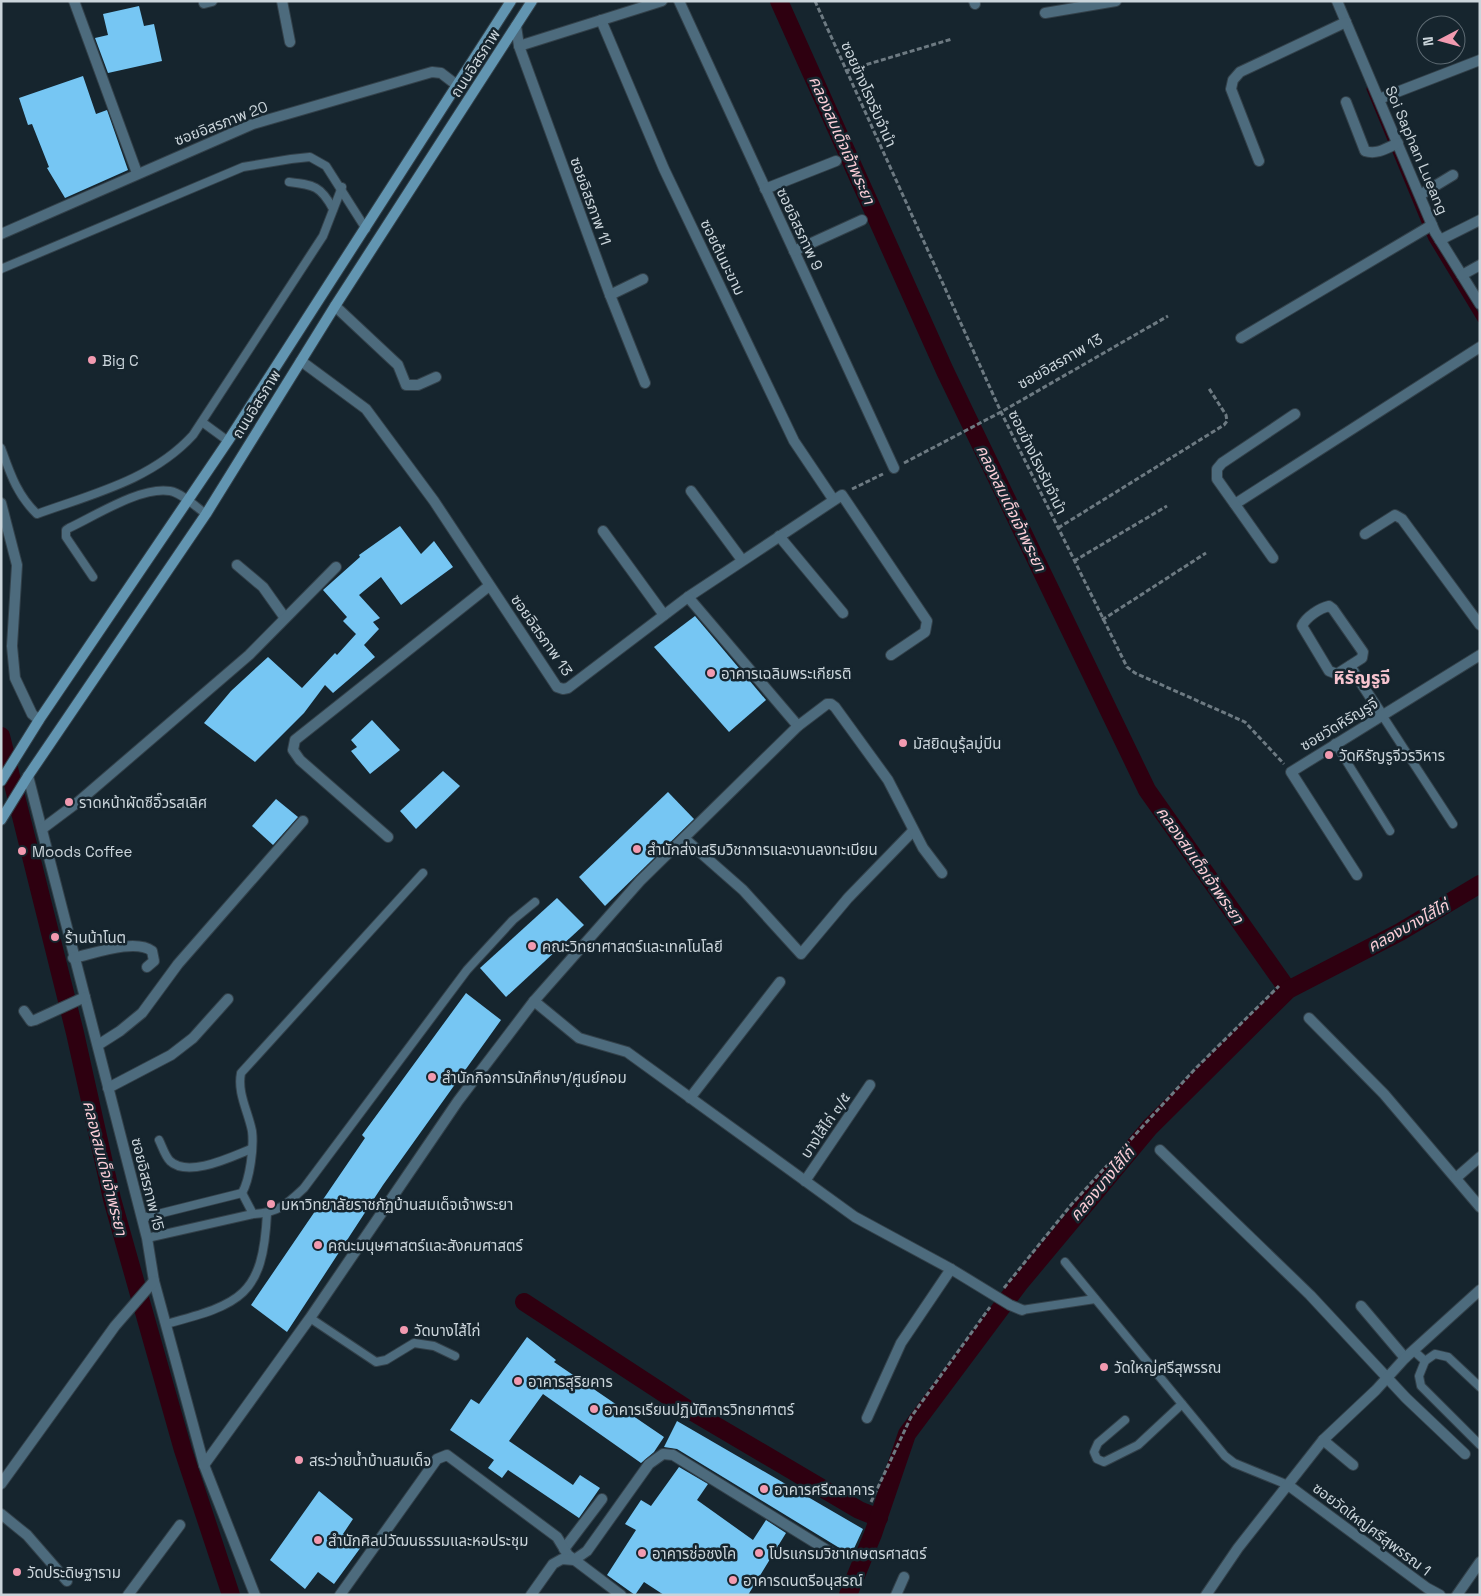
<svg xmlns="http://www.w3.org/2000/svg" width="1481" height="1596" viewBox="0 0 1481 1596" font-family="'Space Grotesk','Noto Sans Thai',sans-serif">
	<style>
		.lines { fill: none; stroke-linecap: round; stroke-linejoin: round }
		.stream { stroke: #2e0010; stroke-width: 5 }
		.canal { stroke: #2e0010; stroke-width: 18 }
		.building { fill: #76c6f3 }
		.lane-casing { stroke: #33414a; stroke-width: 10 }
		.street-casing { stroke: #33414a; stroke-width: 12 }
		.secondary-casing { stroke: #33414a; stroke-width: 12 }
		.path { stroke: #6d7a82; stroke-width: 3; stroke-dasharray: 5 2.5; stroke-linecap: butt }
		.lane { stroke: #4d6b7d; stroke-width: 8 }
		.street { stroke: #4d6b7d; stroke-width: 10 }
		.secondary { stroke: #6295b1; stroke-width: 10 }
		.poi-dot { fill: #f29ab0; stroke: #16252e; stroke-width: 2 }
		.labels { text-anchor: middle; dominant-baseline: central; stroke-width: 5; stroke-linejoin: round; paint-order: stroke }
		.street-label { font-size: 15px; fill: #cbd5db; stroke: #16252e }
		.poi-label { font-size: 15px; fill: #cbd5db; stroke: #16252e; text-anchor: start }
		.water-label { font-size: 16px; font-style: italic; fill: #fcced8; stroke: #16252e }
		.quarter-label { font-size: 18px; font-weight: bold; fill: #f7c4cf; stroke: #16252e }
	</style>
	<rect width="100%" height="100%" fill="#16252e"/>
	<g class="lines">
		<polyline class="stream" points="1369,89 1431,239 1480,320"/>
		<g class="canal">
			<polyline points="779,1 945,371 1147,790 1288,990"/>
			<polyline points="1,736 75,1033 112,1199 183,1450 231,1595"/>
			<polyline points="524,1302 686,1408 859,1510 879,1518"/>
			<polyline points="848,1595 873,1534 907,1434 1019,1284 1150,1127 1288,990 1400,932 1480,884"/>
		</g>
	</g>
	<g class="building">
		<polygon points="139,6 144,26 154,24 162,61 108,73 95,38 108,35 103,14"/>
		<polygon points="83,76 96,114 107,110 128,170 65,198 47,168 49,167 32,124 28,125 19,98"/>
		<polygon points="400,526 421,554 434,541 453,567 401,605 381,577 359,595 380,618 373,622 379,629 364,645 375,657 333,693 325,685 304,713 255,762 204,723 231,691 268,657 302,688 335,653 337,655 356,634 343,621 347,617 323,590 360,557 359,555"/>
		<polygon points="695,616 766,700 729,732 654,647"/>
		<polygon points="372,720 400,750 370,774 351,751 357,747 351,740"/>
		<polygon points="443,771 460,786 416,829 400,811"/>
		<polygon points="668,792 694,819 605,906 579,877"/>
		<polygon points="276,799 298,817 273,845 252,826"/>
		<polygon points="557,898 584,925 506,997 480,968"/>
		<polygon points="466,993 501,1020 383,1185 287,1332 251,1305 365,1138 362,1135"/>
		<polygon points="527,1337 556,1360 554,1362 664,1437 654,1452 641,1463 543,1394 509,1441 573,1485 580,1475 600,1488 579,1518 508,1470 502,1478 488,1468 494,1460 450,1430 471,1399 479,1404"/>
		<polygon points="677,1421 863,1529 851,1555 677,1449 664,1447"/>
		<polygon points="679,1467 708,1484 697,1500 753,1540 766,1520 786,1533 748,1595 664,1595 644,1582 635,1595 607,1575 636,1530 625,1524 641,1500 651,1506"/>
		<polygon points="319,1491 353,1519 343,1534 361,1547 334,1584 318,1572 305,1589 270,1560"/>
	</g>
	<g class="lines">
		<g class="lane-casing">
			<g id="lane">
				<path d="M289 182C314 185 321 186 333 209"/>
				<polyline points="1,269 243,167 291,159 310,157 326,166 366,229"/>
				<polyline points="202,422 228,441"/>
				<path d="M1 448C10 473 17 495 37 514 92 494 152 480 193 435L323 236 342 187"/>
				<path d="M93 577 66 537V530L69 528C95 516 141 486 170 491 182 493 196 507 206 514"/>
				<polyline points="1382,715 1453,824"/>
				<polyline points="1335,743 1390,831"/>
				<path d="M159 1140C162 1146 165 1156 170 1161 188 1178 231 1157 251 1149"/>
				<polyline points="242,1193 253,1214"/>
				<path d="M142 1218 242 1193C250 1179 254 1147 252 1131 248 1111 237 1093 241 1073L423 873"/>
				<path d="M147 1238 253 1214C278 1213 287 1204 304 1188L467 970 513 920 535 902"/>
				<polyline points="1065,1262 1225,1456 1234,1463 1288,1485"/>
				<polyline points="1022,1310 1095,1299"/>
				<polyline points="310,1318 376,1362 386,1360 414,1343 434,1346 455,1356"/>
				<path d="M166 1324C241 1304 263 1296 267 1213"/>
				<polyline points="1414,1351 1425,1361 1435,1354 1448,1357 1480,1387"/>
				<polyline points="1425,1361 1419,1376 1421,1386 1480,1445"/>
				<polyline points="1125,1420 1098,1443 1094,1452 1097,1459 1104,1462 1138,1445 1182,1404"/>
			</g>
		</g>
		<g class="street-casing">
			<g id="street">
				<polyline points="74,1 137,173"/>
				<polyline points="282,1 290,42"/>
				<polyline points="679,1 894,468"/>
				<polyline points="974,1 975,4"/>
				<polyline points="1337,1 1435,232 1480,304"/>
				<polyline points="204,3 212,1"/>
				<polyline points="1045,13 1116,1"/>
				<polyline points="601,20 664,169 794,441 833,499"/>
				<polyline points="516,26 519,46 610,295 645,383"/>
				<polyline points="519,46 662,1"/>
				<polyline points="1379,99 1480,60"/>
				<path d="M1346 102 1365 151C1377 155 1387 148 1398 143"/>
				<polyline points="1259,161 1231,89 1233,80 1240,72 1346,22"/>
				<polyline points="765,189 836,161"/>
				<polyline points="1420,195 1453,175"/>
				<polyline points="1,234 253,124 432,72 441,73 458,86"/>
				<polyline points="1440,240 1480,220"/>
				<polyline points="794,251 862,220"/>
				<polyline points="1462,275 1480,265"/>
				<polyline points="610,295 643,279"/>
				<polyline points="335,306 398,365 406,385 418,385 436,377"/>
				<polyline points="1241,338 1432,225"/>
				<polyline points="301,361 366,409 434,501 557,687 563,689 568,688 688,597 842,495 927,621 925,632 891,655"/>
				<polyline points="691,491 742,560"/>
				<polyline points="1,503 17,565 12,646 15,678 32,714 39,720"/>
				<polyline points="1235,504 1480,347"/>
				<polyline points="603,531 664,615"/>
				<polyline points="1365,534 1395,515 1402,519 1480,625"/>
				<polyline points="779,536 843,613"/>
				<polyline points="1273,558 1217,479 1217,469 1222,463 1295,414"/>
				<polyline points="237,565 263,587 285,618"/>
				<polyline points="688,597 798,726"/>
				<path d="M1329 606 1333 609 1363 652 1362 658 1337 674 1329 671 1302 626C1306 617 1320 608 1329 606Z"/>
				<polyline points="1350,666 1382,715"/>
				<polyline points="28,776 147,1238 154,1281 204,1465 255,1595"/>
				<polyline points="42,829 78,802 249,655 336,567"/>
				<polyline points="388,837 300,760 293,750 295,740 489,586"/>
				<polyline points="685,839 743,890 801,954 848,898 913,831"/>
				<polyline points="1357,875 1291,772 1480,655"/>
				<path d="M73 958C93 954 135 938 152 951L154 961 147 967"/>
				<polyline points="534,1001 579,1038 627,1052 855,1217 951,1269 1010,1305 1022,1310"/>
				<polyline points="24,1011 31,1021 35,1020 85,997"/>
				<polyline points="1309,1018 1384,1094 1480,1207"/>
				<polyline points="98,1045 120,1031 142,1013 178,964 303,821"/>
				<polyline points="108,1088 171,1055 193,1038 228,999"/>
				<polyline points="690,1098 780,982"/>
				<polyline points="1160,1150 1310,1295 1406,1398 1465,1454"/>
				<polyline points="1456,1178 1480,1157"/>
				<polyline points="805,1181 870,1085"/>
				<polyline points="1361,1306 1405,1358"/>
				<polyline points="867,1418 901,1343 951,1269"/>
				<polyline points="1323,1440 1353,1465"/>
				<polyline points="204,1465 310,1318 458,1101 534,1001 640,881 798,726 827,704 831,704 835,707 888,780 923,848 942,873"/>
				<polyline points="1,1484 115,1326 154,1281"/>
				<polyline points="1288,1485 1427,1588 1440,1595"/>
				<polyline points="1,1514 27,1535 67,1581"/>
				<polyline points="564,1549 602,1499"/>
				<polyline points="128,1595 180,1525"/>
				<polyline points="340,1595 437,1459 447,1455 557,1537 568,1555 621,1595"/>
				<polyline points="531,1595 553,1564 562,1559 574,1560 587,1551 649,1464 663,1454 673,1455 835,1555"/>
				<polyline points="896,1595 904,1577"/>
				<polyline points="1206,1595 1238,1548 1323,1440 1376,1390 1405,1358 1480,1290"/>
				<polyline points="1457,1595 1480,1562"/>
			</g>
		</g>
		<g class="secondary-casing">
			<g id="secondary">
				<polyline points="1,781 39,720 228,441 511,1"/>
				<polyline points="1,820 28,776 206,514 335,306 532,1"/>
			</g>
		</g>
		<g class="path">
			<polyline points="815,1 1001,412 1127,667 1135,673 1245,722 1284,764"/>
			<polyline points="845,71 952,39"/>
			<polyline points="904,463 1001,412 1168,316"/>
			<polyline points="852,489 883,474"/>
			<polyline points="1058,528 1224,425 1227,421 1226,415 1208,387"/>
			<polyline points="1074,561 1167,506"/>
			<polyline points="1102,620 1206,553"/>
			<polyline points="1004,1288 1071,1205 1195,1069 1279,986"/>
			<polyline points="871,1502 911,1417 990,1307"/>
		</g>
		<use href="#lane" class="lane"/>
		<use href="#street" class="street"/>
		<use href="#secondary" class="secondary"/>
	</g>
	<g class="poi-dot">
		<circle cx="92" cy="360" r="5"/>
		<circle cx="711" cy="673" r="5"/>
		<circle cx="903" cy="743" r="5"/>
		<circle cx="1329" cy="755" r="5"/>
		<circle cx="69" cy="802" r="5"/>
		<circle cx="637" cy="849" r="5"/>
		<circle cx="22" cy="851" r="5"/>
		<circle cx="55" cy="937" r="5"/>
		<circle cx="532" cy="946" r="5"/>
		<circle cx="432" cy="1077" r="5"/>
		<circle cx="271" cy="1204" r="5"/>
		<circle cx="318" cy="1245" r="5"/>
		<circle cx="404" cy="1330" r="5"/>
		<circle cx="1104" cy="1367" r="5"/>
		<circle cx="518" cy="1381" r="5"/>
		<circle cx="594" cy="1409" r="5"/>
		<circle cx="299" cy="1460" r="5"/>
		<circle cx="764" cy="1489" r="5"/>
		<circle cx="318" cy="1540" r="5"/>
		<circle cx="642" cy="1553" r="5"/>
		<circle cx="759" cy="1553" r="5"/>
		<circle cx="17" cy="1572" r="5"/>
		<circle cx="733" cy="1580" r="5"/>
	</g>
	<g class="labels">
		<g class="street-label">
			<text transform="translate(475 63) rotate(-57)">ถนนอิสรภาพ</text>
			<text transform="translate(869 94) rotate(66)">ซอยข้างโรงรับจำนำ</text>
			<text transform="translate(221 123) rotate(-21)">ซอยอิสรภาพ 20</text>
			<text transform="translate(1417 150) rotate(67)">Soi Saphan Lueang</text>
			<text transform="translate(591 201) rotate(70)">ซอยอิสรภาพ 11</text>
			<text transform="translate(800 229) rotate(65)">ซอยอิสรภาพ 9</text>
			<text transform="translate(723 257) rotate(64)">ซอยต้นมะขาม</text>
			<text transform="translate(1060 361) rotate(-30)">ซอยอิสรภาพ 13</text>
			<text transform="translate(256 404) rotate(-58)">ถนนอิสรภาพ</text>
			<text transform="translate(1038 462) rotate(64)">ซอยข้างโรงรับจำนำ</text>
			<text transform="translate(542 635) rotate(55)">ซอยอิสรภาพ 13</text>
			<text transform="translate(1339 724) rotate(-31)">ซอยวัดหิรัญรูจี</text>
			<text transform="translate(825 1125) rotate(-56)">บางไส้ไก่ ๓/๕</text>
			<text transform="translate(148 1184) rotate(76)">ซอยอิสรภาพ 15</text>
			<text transform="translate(1372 1529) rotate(37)">ซอยวัดใหญ่ศรีสุพรรณ 1</text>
		</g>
		<g class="poi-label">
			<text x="102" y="360">Big C</text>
			<text x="721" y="673">อาคารเฉลิมพระเกียรติ</text>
			<text x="913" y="743">มัสยิดนูรุ้ลมู่บีน</text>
			<text x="1339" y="755">วัดหิรัญรูจีวรวิหาร</text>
			<text x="79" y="802">ราดหน้าผัดซีอิ๊วรสเลิศ</text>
			<text x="647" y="849">สำนักส่งเสริมวิชาการและงานลงทะเบียน</text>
			<text x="32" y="851">Moods Coffee</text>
			<text x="65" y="937">ร้านน้าโนต</text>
			<text x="542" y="946">คณะวิทยาศาสตร์และเทคโนโลยี</text>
			<text x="442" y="1077">สำนักกิจการนักศึกษา/ศูนย์คอม</text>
			<text x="281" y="1204">มหาวิทยาลัยราชภัฏบ้านสมเด็จเจ้าพระยา</text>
			<text x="328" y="1245">คณะมนุษศาสตร์และสังคมศาสตร์</text>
			<text x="414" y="1330">วัดบางไส้ไก่</text>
			<text x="1114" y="1367">วัดใหญ่ศรีสุพรรณ</text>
			<text x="528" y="1381">อาคารสุริยคาร</text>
			<text x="604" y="1409">อาคารเรียนปฏิบัติการวิทยาศาตร์</text>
			<text x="309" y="1460">สระว่ายน้ำบ้านสมเด็จ</text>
			<text x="774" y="1489">อาคารศรีตลาคาร</text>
			<text x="328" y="1540">สำนักศิลปวัฒนธรรมและหอประชุม</text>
			<text x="652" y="1553">อาคารช่อชงโค</text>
			<text x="769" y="1553">โปรแกรมวิชาเกษตรศาสตร์</text>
			<text x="27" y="1572">วัดประดิษฐาราม</text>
			<text x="743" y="1580">อาคารดนตรีอนุสรณ์</text>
		</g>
		<g class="water-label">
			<text transform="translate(842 140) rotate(66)">คลองสมเด็จเจ้าพระยา</text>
			<text transform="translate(1011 508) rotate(64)">คลองสมเด็จเจ้าพระยา</text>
			<text transform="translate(1200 865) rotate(55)">คลองสมเด็จเจ้าพระยา</text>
			<text transform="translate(1408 926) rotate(-29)">คลองบางไส้ไก่</text>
			<text transform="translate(105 1168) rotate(76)">คลองสมเด็จเจ้าพระยา</text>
			<text transform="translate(1102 1184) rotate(-50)">คลองบางไส้ไก่</text>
		</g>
		<g class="quarter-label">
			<text x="1362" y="677">หิรัญรูจี</text>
		</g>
	</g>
	<rect width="1481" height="1596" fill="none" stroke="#cbd5db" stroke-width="5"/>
	<g transform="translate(1441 40) rotate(264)"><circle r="24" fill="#16252e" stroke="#5e6b73"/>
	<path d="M0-4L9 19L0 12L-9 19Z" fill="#f29ab0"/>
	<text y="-8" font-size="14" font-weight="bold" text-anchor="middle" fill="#cbd5db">N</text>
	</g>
</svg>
